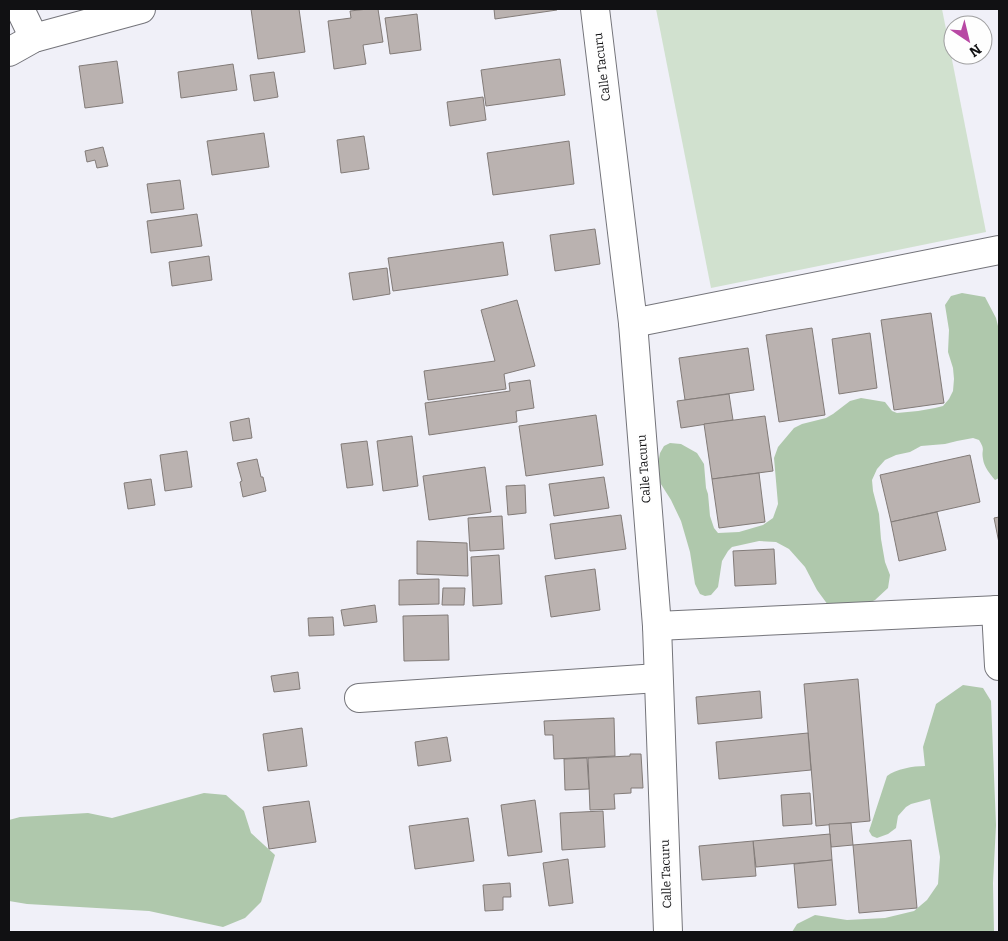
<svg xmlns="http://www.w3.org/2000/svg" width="1008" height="941" viewBox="0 0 1008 941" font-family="Bitter,serif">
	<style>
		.green { fill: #d1e1cf }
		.forest { fill: #afc8ac }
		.building { fill: #bab2b0; stroke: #827b78 }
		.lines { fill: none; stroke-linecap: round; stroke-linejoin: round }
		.minor-casing { stroke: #74747a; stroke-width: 30 }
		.minor { stroke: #fff; stroke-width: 28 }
		.labels { text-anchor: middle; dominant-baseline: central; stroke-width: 4.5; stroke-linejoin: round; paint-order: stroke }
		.street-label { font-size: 12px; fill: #111113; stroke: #fefefe }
	</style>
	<rect width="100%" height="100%" fill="#f0f0f8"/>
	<polygon class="green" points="656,9 942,9 986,232 711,288"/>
	<g class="forest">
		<path d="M962 293 985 297 996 318 999 330V478L995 480C990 474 984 467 983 459 981 449 986 451 979 440L973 438 957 441 945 444 921 446 910 452 896 455 885 460 877 469 872 480 873 491 879 514 881 539 885 562 890 575 888 588 875 600 852 611 828 605 817 590 805 567 789 549 776 542 759 541 732 547 728 551 722 561 718 587 711 595 705 596 700 594 695 584 690 552 681 521 671 500 659 481 657 469 660 453 664 446 670 443 681 444 697 453 704 464 706 488 708 494 710 516 714 528 718 533 739 532 763 525 773 518 778 504 774 458 778 447 794 428 802 424 826 418 833 414 850 401 861 398 885 402 892 411 897 413 918 411 935 408 943 406 949 399 953 391 954 379 953 368 948 352 949 330 945 305 951 296Z"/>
		<path d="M963 685 983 688 991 701 996 825 993 883 994 932H792L797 924 815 915 847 920 885 918 914 911 927 900 938 884 940 857 930 799 911 804 906 807 898 816 896 828 888 834 877 838 872 836 869 831 887 776C896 769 913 766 925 766L923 747 936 704Z"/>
		<polygon points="204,793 226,795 244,811 251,833 275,855 261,902 245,918 223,927 149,911 27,904 9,901 9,820 20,817 88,813 112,818"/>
	</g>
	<g class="building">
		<polygon points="251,9 299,9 305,52 258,59"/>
		<polygon points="368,9 378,9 383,42 363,45 366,64 334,69 328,21 351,18 350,11"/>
		<polygon points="494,9 557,9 557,10 495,19"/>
		<polygon points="417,14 421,50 390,54 385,18"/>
		<polygon points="560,59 565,95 486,106 481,70"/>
		<polygon points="117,61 123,103 85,108 79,66"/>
		<polygon points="233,64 237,90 181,98 178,72"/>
		<polygon points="274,72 278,97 254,101 250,75"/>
		<polygon points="483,97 486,120 450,126 447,102"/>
		<polygon points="264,133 269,167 212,175 207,141"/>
		<polygon points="364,136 369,169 341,173 337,140"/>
		<polygon points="569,141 574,184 493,195 487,153"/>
		<polygon points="103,147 108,166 97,168 95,160 87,162 85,151"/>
		<polygon points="180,180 184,209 151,213 147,184"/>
		<polygon points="197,214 202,246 151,253 147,221"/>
		<polygon points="595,229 600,264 555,271 550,235"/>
		<polygon points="503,242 508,275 393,291 388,258"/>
		<polygon points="209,256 212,280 172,286 169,262"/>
		<polygon points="387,268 390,294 353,300 349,273"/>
		<polygon points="517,300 535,366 504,374 506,389 428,400 424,371 495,361 481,310"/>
		<polygon points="931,313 944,403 894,410 881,320"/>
		<polygon points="812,328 825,415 779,422 766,335"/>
		<polygon points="870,333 877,388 839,394 832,339"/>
		<polygon points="748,348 754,390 685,400 679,358"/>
		<polygon points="530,380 534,408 516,411 517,422 429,435 425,403 510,391 509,383"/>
		<polygon points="729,394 733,420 681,428 677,401"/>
		<polygon points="596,415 603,465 526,476 519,426"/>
		<polygon points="765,416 773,471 712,479 704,424"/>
		<polygon points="249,418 252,438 233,441 230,422"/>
		<polygon points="412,436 418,486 383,491 377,441"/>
		<polygon points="367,441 373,485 347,488 341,444"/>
		<polygon points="187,451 192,487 165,491 160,455"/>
		<polygon points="970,455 980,502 891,522 880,475"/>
		<polygon points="257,459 261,477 263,477 266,491 243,497 240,482 242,481 237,463"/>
		<polygon points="485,467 491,512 429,520 423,476"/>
		<polygon points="759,473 765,522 719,528 712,479"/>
		<polygon points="604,477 609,508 554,516 549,484"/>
		<polygon points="151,479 155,505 128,509 124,483"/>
		<polygon points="525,485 526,513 508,515 506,486"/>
		<polygon points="937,512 946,550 899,561 891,522"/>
		<polygon points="621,515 626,549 555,559 550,524"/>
		<polygon points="502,516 504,549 470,551 468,518"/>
		<polygon points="999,517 999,543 994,518"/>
		<polygon points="417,541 467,543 468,576 417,574"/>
		<polygon points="774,549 776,584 735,586 733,551"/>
		<polygon points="499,555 502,604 473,606 471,557"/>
		<polygon points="595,569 600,610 551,617 545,576"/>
		<polygon points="439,579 439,604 399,605 399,580"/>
		<polygon points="443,588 465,588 464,605 442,605"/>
		<polygon points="375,605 377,622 344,626 341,610"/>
		<polygon points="448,615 449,660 404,661 403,616"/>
		<polygon points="333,617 334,635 309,636 308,618"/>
		<polygon points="298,672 300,689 274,692 271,676"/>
		<polygon points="858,679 870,821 816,826 804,684"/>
		<polygon points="760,691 762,718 698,724 696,697"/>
		<polygon points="614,718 615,756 554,759 553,735 545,735 544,721"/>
		<polygon points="302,728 307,766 268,771 263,734"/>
		<polygon points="808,733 811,770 719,779 716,742"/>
		<polygon points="447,737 451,761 418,766 415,742"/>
		<polygon points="630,754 641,754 643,788 631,788 631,793 614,794 615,809 590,810 588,758 630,756"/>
		<polygon points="587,758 589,789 565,790 564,759"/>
		<polygon points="810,793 812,824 783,826 781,795"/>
		<polygon points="535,800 542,852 508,856 501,805"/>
		<polygon points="309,801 316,842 269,849 263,807"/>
		<polygon points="603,811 605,847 562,850 560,813"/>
		<polygon points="468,818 474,861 415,869 409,826"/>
		<polygon points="851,823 853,845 831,847 829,824"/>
		<polygon points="830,834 832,860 756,867 753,841"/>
		<polygon points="911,840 917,908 859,913 853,845"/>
		<polygon points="753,841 756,876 702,880 699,846"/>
		<polygon points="568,859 573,903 549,906 543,863"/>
		<polygon points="832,860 836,905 798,908 794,864"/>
		<polygon points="510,883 511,897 503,897 503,910 485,911 483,885"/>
	</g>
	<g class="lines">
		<g class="minor-casing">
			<g id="minor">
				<polyline points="20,9 34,38"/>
				<polyline points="595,9 633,323 657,626 668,932"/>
				<polyline points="9,52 34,38 141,9"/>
				<polyline points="633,323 999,250"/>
				<polyline points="996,610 999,666"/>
				<polyline points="657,626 999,610"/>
				<polyline points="359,698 658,678"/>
			</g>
		</g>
		<use href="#minor" class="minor"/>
	</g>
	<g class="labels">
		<g class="street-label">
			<text transform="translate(602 67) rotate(-97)">Calle Tacuru</text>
			<text transform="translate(644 469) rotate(-94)">Calle Tacuru</text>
			<text transform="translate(666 874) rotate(-92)">Calle Tacuru</text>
		</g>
	</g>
	<rect width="1008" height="941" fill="none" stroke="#111113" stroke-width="20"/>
	<g transform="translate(968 40) rotate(145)"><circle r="24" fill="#fefefe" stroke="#9f9fa0"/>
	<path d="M0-4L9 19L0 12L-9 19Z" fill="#b848a4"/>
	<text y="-8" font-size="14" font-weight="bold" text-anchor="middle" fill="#111113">N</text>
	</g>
</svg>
